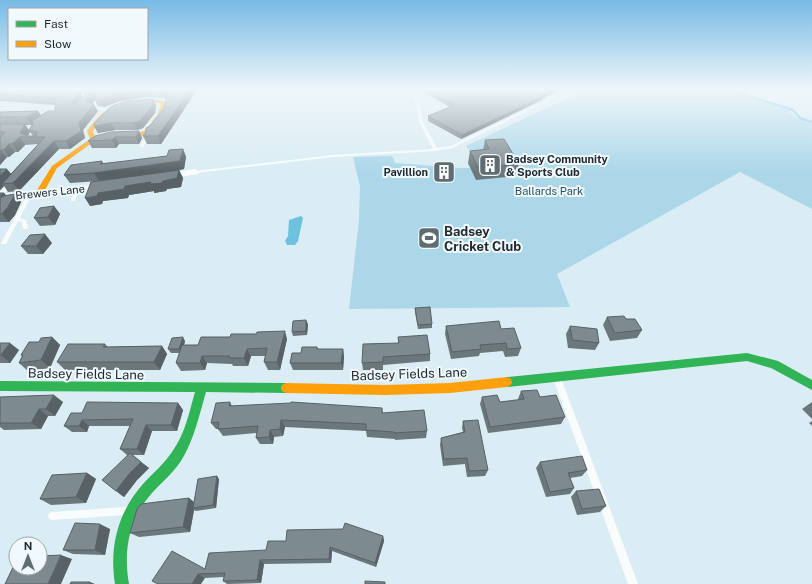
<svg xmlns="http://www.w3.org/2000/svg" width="812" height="584" viewBox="0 0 812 584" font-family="'Public Sans',sans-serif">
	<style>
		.green { fill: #abd7e9 }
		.water { fill: #6dc2e0 }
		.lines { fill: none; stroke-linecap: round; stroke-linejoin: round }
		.stream { stroke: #6dc2e0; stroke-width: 2.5 }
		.lane { fill: #f9fcfd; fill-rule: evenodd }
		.street { fill: #f9fcfd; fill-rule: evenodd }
		.fast { fill: #30b455; fill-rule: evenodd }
		.slow { fill: #ff9f0a; fill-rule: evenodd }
		.wall { fill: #6c777c; fill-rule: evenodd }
		.shaded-wall { fill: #586165 }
		.building { fill: #7d8a90; stroke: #586165 }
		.labels { text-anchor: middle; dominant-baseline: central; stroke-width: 4; stroke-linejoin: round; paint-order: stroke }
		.far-poi-label { font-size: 11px; font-weight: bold; fill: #1d292e; stroke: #f2f9fc; text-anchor: start }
		.far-park-label { font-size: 11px; fill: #275567; stroke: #f2f9fc }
		.far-street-label { font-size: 11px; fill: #1d292e; stroke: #f2f9fc }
		.poi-label { font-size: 13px; font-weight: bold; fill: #1d292e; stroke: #f2f9fc; text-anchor: start }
		.street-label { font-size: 13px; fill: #1d292e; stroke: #f2f9fc }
	</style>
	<rect width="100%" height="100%" fill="#daecf4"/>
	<polygon class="green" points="585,90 726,90 787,109 796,118 812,124 812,209 740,172 557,274 570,307 349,309 359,220 360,186 353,157 392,156 395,163 460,168 470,168 468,163 477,161 466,146"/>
	<polygon class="water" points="301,216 303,218 298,241 295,245 287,245 285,241 288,236 289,220"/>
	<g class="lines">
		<polyline class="stream" points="730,90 793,110 800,118 812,122"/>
		<g class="lane">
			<polygon points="413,90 417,90 423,122 437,148 451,146 566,90 571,90 452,148 436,151 333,157 195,173 193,172 195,171 333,155 433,149 419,122"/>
			<polygon points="97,100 100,101 95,107 110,109 112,110 110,111 91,109 91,107"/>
			<polygon points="144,132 147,133 148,139 143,147 142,147 140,146 144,139"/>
			<polygon points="8,183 10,183 12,184 2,196 0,196 0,192"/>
			<polygon points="75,189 79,189 79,190 75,201 71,201 71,200"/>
			<polygon points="27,195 29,195 31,196 20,218 26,220 28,228 27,229 23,229 22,222 18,221 6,244 2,244 1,243"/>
			<polygon points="557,375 559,376 561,378 638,584 628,584 553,378 555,376"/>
			<polygon points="126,507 129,508 130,511 129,514 126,515 52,520 49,519 48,516 49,513 52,512"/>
		</g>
		<g class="street">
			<polygon points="195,169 200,172 198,174 166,179 161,176 166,173"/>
			<polygon points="104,183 107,184 109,186 107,188 29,199 0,200 0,194 29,193"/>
		</g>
		<g class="fast">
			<polygon points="747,353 778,361 812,380 812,390 771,368 747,361 507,387 503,385 502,382 503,379 507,377"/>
			<path d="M0 381 286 383 290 385 291 388 290 391 286 393 206 392C199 416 194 440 181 461 173 473 162 482 152 493 129 519 123 550 129 584H115C109 547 118 512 143 484 153 473 164 464 172 452 185 434 189 413 195 392L0 391Z"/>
		</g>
		<g class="slow">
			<path d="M142 100H158L167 102 164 114 150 132 139 137H115L96 140 57 168 41 197H35L34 195 52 166 90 139 87 131C104 107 114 104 142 100ZM150 103H161L158 114 146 130 138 133H115L95 137 93 131C109 107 122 105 150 103Z"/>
			<polygon points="507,377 511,379 512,382 511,385 507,387 450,393 385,395 286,393 282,391 281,388 282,385 286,383 385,385 450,383"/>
		</g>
	</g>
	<g class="wall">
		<path d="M0 90 82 93V98L85 96V90H197L161 144H147L143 136 164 108 166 99 164 98 146 97 120 101 104 107 98 106 95 100 92 104 98 111 83 130 85 138 70 149H59L19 191 8 192 4 186 0 190V169L11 174 38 144 25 145 18 152H15L9 157H7L0 165V112L38 111 41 116 55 111V105L0 101ZM33 123 29 130 25 125H31ZM30 132 33 136H28Z"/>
		<polygon points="420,90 431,90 431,92 438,90 561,90 543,98 542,100 461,139 428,121 428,116 450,107"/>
		<polygon points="153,99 156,106 155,113 143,128 137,130 115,130 98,133 94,126"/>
		<polygon points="139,131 142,138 139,144 119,144 116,148 92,148 88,141"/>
		<polygon points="485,140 519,164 517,176 476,180 468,163 470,151 483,150"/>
		<polygon points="183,149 186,157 184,169 179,170 183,178 181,187 167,189 166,191 154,193 154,191 129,195 128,198 103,201 102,204 90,206 99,181 70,183 64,175 103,164 167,156"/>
		<polygon points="0,193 4,193 6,195 21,202 15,215 9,222 0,222"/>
		<polygon points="54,206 60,214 55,225 40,226 34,218"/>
		<polygon points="52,243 43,254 28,254 21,246"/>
		<polygon points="415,308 432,324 432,328 418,329 415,312"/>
		<polygon points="607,317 626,319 642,330 637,338 610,341 603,325"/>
		<polygon points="308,324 307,335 293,336 292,332"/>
		<polygon points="446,326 501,329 521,348 518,356 505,357 503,351 480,353 479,356 451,359 445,334"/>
		<polygon points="570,326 599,343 595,350 568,348 566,334"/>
		<polygon points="52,337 60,345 50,368 28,371 19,363 22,356 21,355 39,342"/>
		<polygon points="398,337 430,354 430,361 383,365 383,370 363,370 362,363 398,343"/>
		<polygon points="287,339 280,370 268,370 264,362 266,356 251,356 248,366 233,366 232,364 207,363 205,370 181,371 176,363 180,353 171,353 168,349 185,341 184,345 198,345"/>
		<polygon points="0,343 19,350 10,363 0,363"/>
		<polygon points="105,344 108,347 162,346 167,354 160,370 65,370 57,362"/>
		<polygon points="317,347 318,349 343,349 344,357 343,370 293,370 290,363 301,353"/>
		<polygon points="521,391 540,397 565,417 561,424 488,433 480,404 482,397 500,402 519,400 518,399"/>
		<polygon points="0,397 63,402 55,416 48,416 41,429 4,430 0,427"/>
		<polygon points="230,402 232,406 382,408 383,413 427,431 426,438 395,440 395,439 367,437 366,431 285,427 283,436 274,437 273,444 260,444 256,438 257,433 223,436 218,429 216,429 211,423"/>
		<polygon points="812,402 812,419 802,409"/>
		<polygon points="178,403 183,410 177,431 152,431 144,455 132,455 149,468 137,480 124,497 116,491 127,455 120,449 130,426 89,426 87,432 72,432 64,426 82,413"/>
		<polygon points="463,421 488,470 485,476 467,477 465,464 443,466 440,445 441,438 463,432 462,428"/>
		<polygon points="812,421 812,426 809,423"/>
		<polygon points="540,462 587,470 582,476 570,478 574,488 570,494 546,497 536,468"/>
		<polygon points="87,473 96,479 86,503 51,505 40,499"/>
		<polygon points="219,479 216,508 196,511 194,510 190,532 139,537 130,533 189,498 194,502"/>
		<polygon points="576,491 606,506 600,512 577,515 571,497"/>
		<polygon points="110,529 105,555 73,554 63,550"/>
		<polygon points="383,536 384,541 376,567 332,551 331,563 264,564 261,583 227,584 223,581 224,577 205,578 158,584 205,569 266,550"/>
	</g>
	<g class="shaded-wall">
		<polygon points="78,90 80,90 82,93 82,102 76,109 71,102"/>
		<polygon points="143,90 146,97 120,101 104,107 100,100 117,94"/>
		<polygon points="190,90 197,90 161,144 158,136"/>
		<polygon points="552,90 561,90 543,98 542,100 461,139 462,135 540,95"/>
		<polygon points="93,92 97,99 94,99 95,100 90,106 86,102 86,99"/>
		<polygon points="153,99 156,106 155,113 143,128 137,130 133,123"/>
		<polygon points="94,104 98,111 83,130 85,138 70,149 66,141 79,123"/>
		<polygon points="38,111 43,118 31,125 26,117"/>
		<polygon points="111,123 115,130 98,133 94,126"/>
		<polygon points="25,124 30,132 27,137 20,133"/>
		<polygon points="139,131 142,138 139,144 136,137"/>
		<polygon points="20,137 25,145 18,152 12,144"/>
		<polygon points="115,137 119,144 116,148 112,140"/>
		<polygon points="54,141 59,149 19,191 13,183"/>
		<polygon points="9,144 15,152 9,157 4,150"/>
		<polygon points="183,149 186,157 184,169 179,170 183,178 181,187 167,189 166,191 154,193 154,191 129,195 128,198 103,201 102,204 90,206 85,198 97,196 98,193 124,189 125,186 151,182 152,184 162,183 163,181 177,178 179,170 99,181 94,173 105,172 100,164 102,161 106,169 105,172 180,161"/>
		<polygon points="1,150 7,157 0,165 0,151"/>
		<polygon points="7,169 13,176 2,184 4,186 0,190 0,176"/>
		<polygon points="4,193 10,201 7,204 0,196"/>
		<polygon points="15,194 21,202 15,215 9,222 2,214"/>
		<polygon points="54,206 60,214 55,225 48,217"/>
		<polygon points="45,234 52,243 43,254 36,246"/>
		<polygon points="306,320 308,324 307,335 306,331"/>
		<polygon points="285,331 287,339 280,370 277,362"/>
		<polygon points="52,337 60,345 50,368 41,360"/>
		<polygon points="183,337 185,341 182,353 179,349"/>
		<polygon points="10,343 19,350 10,363 1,355"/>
		<polygon points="162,346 167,354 160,370 154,362"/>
		<polygon points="247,349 251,356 248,366 244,358"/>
		<polygon points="343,349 344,357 343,370 341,363"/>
		<polygon points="202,356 207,363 205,370 200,363"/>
		<polygon points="54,395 63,402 55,416 46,409"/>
		<polygon points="178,403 183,410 177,431 171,425"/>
		<polygon points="39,409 48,416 41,429 31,423"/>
		<polygon points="82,420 89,426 87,432 79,426"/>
		<polygon points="281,420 285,427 283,436 280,429"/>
		<polygon points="146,425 152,431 144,455 137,449"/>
		<polygon points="270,430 274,437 273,444 269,437"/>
		<polygon points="141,462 149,468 137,480 124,497 116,491 129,474"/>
		<polygon points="87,473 96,479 86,503 76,497"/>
		<polygon points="217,476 219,479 216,508 213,505"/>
		<polygon points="189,498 196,504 193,508 194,510 190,532 183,527"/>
		<polygon points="100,524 110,529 105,555 95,550"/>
		<polygon points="383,536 384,541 376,567 375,563"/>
		<polygon points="330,547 332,551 331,563 329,559"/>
		<polygon points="61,555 72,559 61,584 48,584"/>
		<polygon points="260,560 264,564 261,583 257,580"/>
		<polygon points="198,574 205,578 201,584 192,584"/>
		<polygon points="90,582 95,584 89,584"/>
	</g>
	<g class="building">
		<polygon points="0,90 78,90 78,95 71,102 74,104 85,96 85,90 143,90 117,94 100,100 94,99 98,94 93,92 86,99 86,102 94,104 79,123 81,131 66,141 54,141 13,183 2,184 45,137 20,137 12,144 9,144 4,150 1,150 0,151 0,138 5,132 0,132 0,124 25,124 20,133 28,136 36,136 37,132 29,130 33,124 32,121 48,111 55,111 56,98 0,94"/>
		<polygon points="143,90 190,90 158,136 143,136 146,132 146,128 150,126 164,108 167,94 161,90"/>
		<polygon points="427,90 431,90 431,92 438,90 552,90 540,95 543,96 462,135 428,116 455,105"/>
		<polygon points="153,99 152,106 140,121 133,123 111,123 94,126 94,124 106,111 112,106 127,101"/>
		<polygon points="38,111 26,117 0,117 0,112"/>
		<polygon points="139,131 136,137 115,137 112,140 88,141 95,136 111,132"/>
		<polygon points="504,139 519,164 478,168 470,151 489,149 485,140"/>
		<polygon points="183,149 180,161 94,173 64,175 71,165 102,161 100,164 167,156 169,150"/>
		<polygon points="0,169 7,169 0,176"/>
		<polygon points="179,170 177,178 163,181 162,183 150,184 151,182 125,186 124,189 98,193 97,196 85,198 91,182"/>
		<polygon points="0,193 4,193 0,196"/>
		<polygon points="15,194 8,207 2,214 0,214 0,199 3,196"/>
		<polygon points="54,206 48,217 34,218 40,208"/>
		<polygon points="45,234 36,246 21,246 30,235"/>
		<polygon points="430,307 432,324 418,325 415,308"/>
		<polygon points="624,316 626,319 635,319 642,330 615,333 607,317"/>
		<polygon points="306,320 306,331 292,332 293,321"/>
		<polygon points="499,321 501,329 514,328 521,348 507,349 506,343 480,345 481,349 452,352 446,326"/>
		<polygon points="570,326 597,329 599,343 572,340"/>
		<polygon points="285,331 277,362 264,362 267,348 247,349 244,358 229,358 230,356 202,356 200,363 176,363 182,345 198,345 201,337 230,337 231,334 256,334 257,332"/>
		<polygon points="427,335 430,354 383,357 383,362 362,363 363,344 399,343 398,337"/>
		<polygon points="52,337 41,360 19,363 23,355 21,355 29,342 39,342 41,338"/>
		<polygon points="183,337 179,349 168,349 172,338"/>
		<polygon points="0,343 10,343 1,355 0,355"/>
		<polygon points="68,344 105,344 103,347 162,346 154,362 57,362"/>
		<polygon points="302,347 317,347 317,349 343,349 341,363 290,363 292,353 301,353"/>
		<polygon points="537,390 540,397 556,395 565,417 490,427 482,397 497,395 500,402 524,399 521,391"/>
		<polygon points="54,395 46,409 39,409 31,423 0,423 0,397"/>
		<polygon points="87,402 178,403 171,425 146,425 137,449 120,449 133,419 82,420 79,426 64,426 71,413 82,413"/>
		<polygon points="230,402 229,406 291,403 291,402 382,408 382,413 424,410 427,431 394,433 394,432 366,430 366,424 281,420 280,429 270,430 269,437 256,438 258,426 218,429 219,422 211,423 216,403"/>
		<polygon points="478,420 488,470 469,471 467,458 444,459 441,438 465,432 463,421"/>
		<polygon points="130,453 141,462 129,474 116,491 102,480"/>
		<polygon points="582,456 587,470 568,473 574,488 550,492 540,462"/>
		<polygon points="87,473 76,497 40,499 52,475"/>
		<polygon points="217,476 213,505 193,508 198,479"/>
		<polygon points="599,489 606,506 582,509 576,491"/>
		<polygon points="189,498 183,527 130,533 137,509 141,504"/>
		<polygon points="75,523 100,524 95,550 63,550"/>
		<polygon points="345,523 383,536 375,563 330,547 329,559 260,560 257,580 223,581 225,573 198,574 192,584 158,584 152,581 172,551 205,569 209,553 266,550 268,541 286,541 287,530 343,529"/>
		<polygon points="61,555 48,584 5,584 16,561 16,568 40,568 40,556"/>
		<polygon points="365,581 385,582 385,584 365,584"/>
		<polygon points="71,582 90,582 89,584 70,584"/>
	</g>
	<linearGradient id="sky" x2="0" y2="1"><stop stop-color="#77bae5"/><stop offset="0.52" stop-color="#eef6fa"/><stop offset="1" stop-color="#eef6fa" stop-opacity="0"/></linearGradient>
	<rect width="812" height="172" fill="url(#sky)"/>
	<defs>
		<g id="building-square" transform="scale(1.15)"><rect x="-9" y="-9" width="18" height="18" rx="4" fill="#5f6d73" stroke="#f2f9fc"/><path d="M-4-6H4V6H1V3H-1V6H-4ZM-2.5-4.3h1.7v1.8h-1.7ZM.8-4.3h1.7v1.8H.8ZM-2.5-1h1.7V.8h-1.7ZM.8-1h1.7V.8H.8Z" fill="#fff"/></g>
		<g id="stadium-square" transform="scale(1.15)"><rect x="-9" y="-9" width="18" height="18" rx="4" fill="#5f6d73" stroke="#f2f9fc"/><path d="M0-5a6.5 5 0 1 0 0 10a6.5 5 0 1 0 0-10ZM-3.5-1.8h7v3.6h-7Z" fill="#fff"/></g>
	</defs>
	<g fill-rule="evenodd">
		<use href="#building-square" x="490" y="165"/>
		<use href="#building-square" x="444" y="172"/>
		<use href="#stadium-square" x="429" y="238"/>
	</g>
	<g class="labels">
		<g class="far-poi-label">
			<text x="506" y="159">Badsey Community<tspan x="506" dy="13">&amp; Sports Club</tspan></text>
			<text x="428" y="172" text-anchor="end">Pavillion</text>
		</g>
		<g class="far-park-label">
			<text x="549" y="191">Ballards Park</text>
		</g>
		<g class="far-street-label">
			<text transform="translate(50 192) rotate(-6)">Brewers Lane</text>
		</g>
		<g class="poi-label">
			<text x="444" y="231">Badsey<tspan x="444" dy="15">Cricket Club</tspan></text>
		</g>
		<g class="street-label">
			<text transform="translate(86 374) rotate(1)">Badsey Fields Lane</text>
			<text transform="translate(409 374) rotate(-2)">Badsey Fields Lane</text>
		</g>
	</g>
	<rect x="8" y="8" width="140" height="52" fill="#f2f9fc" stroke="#9da6aa"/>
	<rect x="16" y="21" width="20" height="6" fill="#30b455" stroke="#9da6aa"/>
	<text x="44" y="28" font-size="12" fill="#1d292e">Fast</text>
	<rect x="16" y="41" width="20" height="6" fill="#ff9f0a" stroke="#9da6aa"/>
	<text x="44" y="48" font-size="12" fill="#1d292e">Slow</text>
	<g transform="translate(28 556)"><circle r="19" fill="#f2f9fc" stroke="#9da6aa"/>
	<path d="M0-3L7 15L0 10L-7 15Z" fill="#5f6d73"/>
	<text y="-6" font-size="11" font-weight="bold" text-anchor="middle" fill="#1d292e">N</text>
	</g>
</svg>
